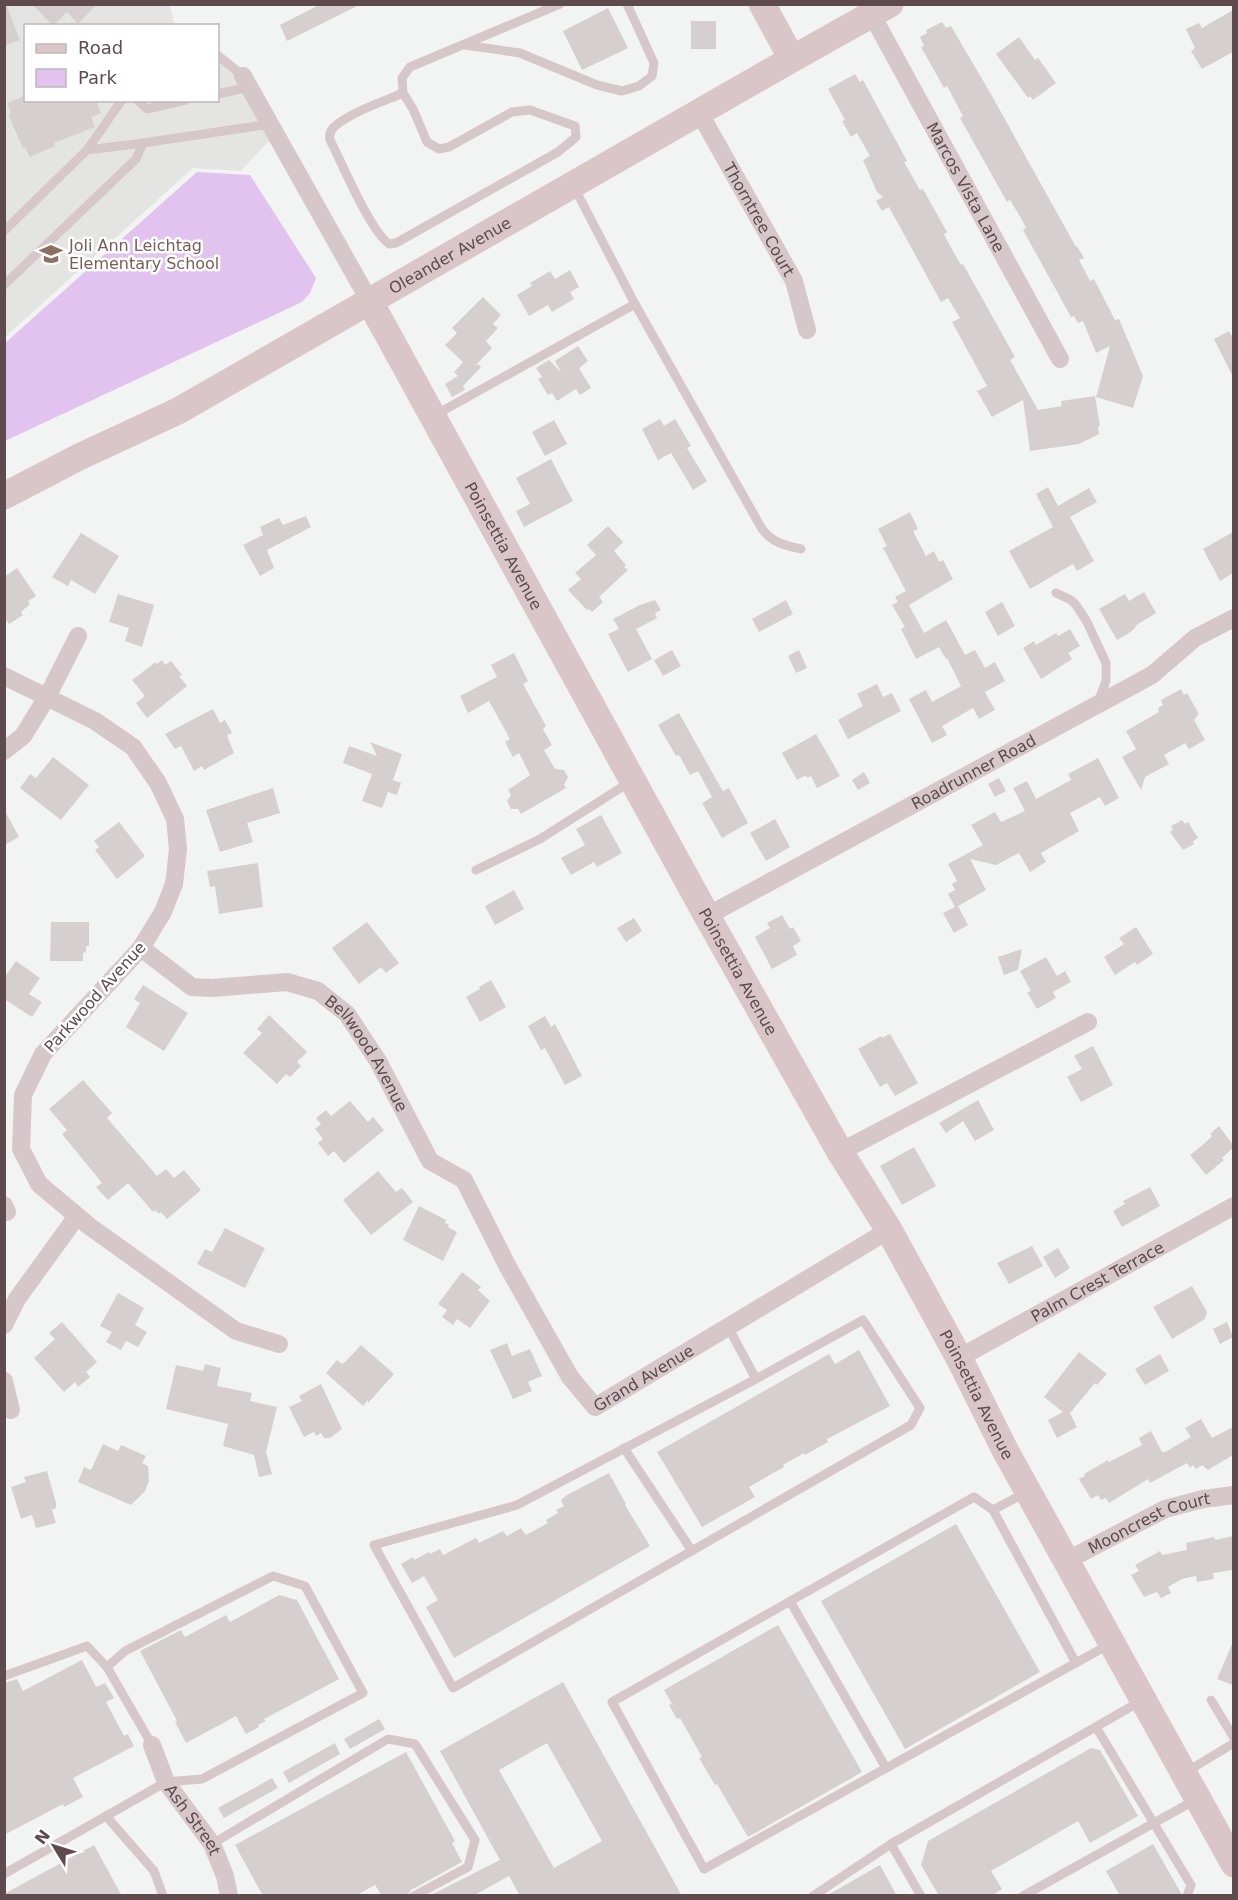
<svg xmlns="http://www.w3.org/2000/svg" width="1238" height="1900" viewBox="0 0 1238 1900" font-family="'DejaVu Sans',sans-serif">
	<style>
		.education { fill: #e4e5e3 }
		.green { fill: #e2c3ef }
		.building { fill: #d6cfd0; fill-rule: evenodd }
		.lines { fill: none; stroke-linecap: round; stroke-linejoin: round }
		.lane { stroke: #d6c7ca; stroke-width: 9 }
		.street { stroke: #d6c7ca; stroke-width: 18 }
		.secondary { stroke: #dac6c9; stroke-width: 27 }
		.labels { text-anchor: middle; dominant-baseline: central; stroke-width: 5; stroke-linejoin: round; paint-order: stroke }
		.street-label { font-size: 16px; fill: #5f4a4e; stroke: #fff }
		.education-label { font-size: 16px; fill: #785e54; stroke: #fff; text-anchor: start }
	</style>
	<rect width="100%" height="100%" fill="#f2f4f3"/>
	<polygon class="education" points="5,5 170,5 174,25 26,26 26,100 218,100 218,49 248,73 280,129 241,171 193,168 5,337"/>
	<polygon class="green" points="197,172 250,175 316,278 310,293 302,302 5,441 5,343"/>
	<g class="building">
		<polygon points="4,4 6,4 20,40 4,46"/>
		<polygon points="32,4 97,4 78,24 67,12 53,26"/>
		<polygon points="321,4 361,4 287,41 280,25"/>
		<polygon points="608,8 628,48 582,70 563,31"/>
		<polygon points="1233,10 1233,52 1202,69 1191,51 1195,48 1186,29 1199,23 1202,28"/>
		<rect x="691" y="21" width="25" height="28"/>
		<polygon points="942,22 946,28 951,26 992,96 1076,247 1077,246 1084,258 1079,260 1090,281 1094,279 1115,320 1119,319 1143,376 1133,408 1096,397 1110,346 1096,353 1083,321 1078,323 1074,316 1071,317 1023,230 1026,228 1022,220 1010,200 1007,202 960,118 963,116 947,86 944,88 921,47 924,46 920,37 927,33 926,30"/>
		<polygon points="1019,37 1035,60 1038,58 1056,83 1033,100 1030,96 1028,98 996,54"/>
		<polygon points="855,74 860,82 863,80 907,161 904,162 920,190 923,189 947,232 944,234 949,244 961,265 963,264 1015,357 1010,360 1038,410 1062,406 1061,401 1095,396 1100,426 1098,427 1099,434 1079,444 1030,451 1023,400 992,417 977,391 987,386 952,322 960,318 948,298 941,302 889,207 882,211 876,201 883,197 877,192 863,160 870,156 857,133 851,137 842,121 845,120 828,89"/>
		<polygon points="26,95 26,100 96,100 101,113 91,117 95,127 54,143 55,146 30,157 25,147 23,148 8,114 11,113 7,103"/>
		<polygon points="570,270 579,287 570,292 574,299 552,312 548,305 529,316 517,295 532,286 530,283 550,271 555,279"/>
		<polygon points="483,297 501,315 493,324 498,328 486,341 492,348 475,366 478,364 481,367 463,386 465,390 452,397 445,384 458,376 454,372 463,362 445,345 457,333 452,328"/>
		<polygon points="1229,331 1233,338 1233,377 1214,339"/>
		<polygon points="578,346 588,361 579,368 591,388 580,395 576,389 557,401 552,393 548,395 538,379 542,377 536,368 549,360 561,372 555,361"/>
		<polygon points="660,419 664,426 675,419 691,446 687,448 707,481 693,490 671,453 658,460 642,429"/>
		<polygon points="554,420 567,444 545,456 532,432"/>
		<polygon points="551,459 573,501 524,527 516,511 530,504 516,478"/>
		<polygon points="1048,487 1058,506 1089,488 1097,502 1070,517 1094,561 1077,571 1073,564 1030,589 1009,551 1053,527 1036,494"/>
		<polygon points="910,512 918,529 913,531 926,556 934,551 939,562 943,560 953,579 909,605 924,633 946,620 965,655 975,650 985,668 995,662 1005,681 985,692 995,710 979,719 973,708 942,726 947,735 932,743 909,699 926,690 932,702 961,686 947,658 946,659 939,647 916,659 901,629 905,627 892,605 898,602 895,597 906,591 883,548 887,546 878,529"/>
		<polygon points="306,516 311,527 267,550 274,568 260,576 243,545 263,535 260,527 279,518 283,525"/>
		<polygon points="608,526 623,542 614,551 626,565 624,567 628,570 599,597 603,602 592,612 589,609 587,610 568,590 581,579 575,573 596,555 587,545"/>
		<polygon points="1233,532 1233,573 1220,581 1203,549"/>
		<polygon points="81,533 119,556 95,594 71,580 68,586 52,577"/>
		<polygon points="17,568 36,596 28,601 30,604 21,612 23,615 9,624 4,618 4,577"/>
		<polygon points="1144,592 1156,613 1135,626 1136,627 1129,633 1117,640 1099,609 1125,594 1129,601"/>
		<polygon points="118,594 154,605 142,647 125,641 129,628 109,622"/>
		<polygon points="655,600 661,610 655,613 657,618 636,629 652,659 628,672 608,634 619,629 613,619 640,605"/>
		<polygon points="786,600 793,614 759,632 752,619"/>
		<polygon points="1002,602 1015,626 998,636 985,612"/>
		<polygon points="1070,629 1080,646 1068,653 1072,659 1041,679 1023,648 1034,641 1036,645 1056,633 1058,636"/>
		<polygon points="672,650 681,666 663,676 654,660"/>
		<polygon points="799,650 807,668 796,673 788,656"/>
		<polygon points="514,653 528,681 523,684 546,726 543,729 552,745 544,750 555,769 564,770 568,777 564,785 566,788 521,814 518,809 511,809 507,801 511,795 508,790 530,775 519,753 513,757 505,742 510,739 489,701 468,713 460,696 497,677 491,665"/>
		<polygon points="162,660 165,665 171,661 182,675 179,676 187,686 147,718 136,703 145,696 132,680 156,662 157,664"/>
		<polygon points="877,684 883,697 892,693 901,711 848,739 838,720 863,706 857,694"/>
		<polygon points="1181,689 1184,695 1187,693 1199,714 1194,720 1205,740 1189,749 1185,743 1164,755 1169,764 1145,777 1141,790 1122,757 1136,749 1126,731 1159,712 1158,708 1163,705 1161,700"/>
		<polygon points="213,709 220,723 225,720 232,733 227,735 234,753 204,770 202,766 194,771 181,746 175,749 165,734"/>
		<polygon points="679,713 717,781 723,791 729,788 748,823 722,838 702,803 712,797 698,771 690,775 679,755 676,756 658,725"/>
		<polygon points="816,734 840,776 817,788 811,776 807,778 806,775 797,780 782,753"/>
		<polygon points="370,742 402,754 393,780 401,783 397,795 388,792 382,808 362,801 372,774 343,763 349,746 377,756"/>
		<polygon points="53,757 89,785 61,820 20,788 30,774 36,778"/>
		<polygon points="1098,758 1119,798 1105,806 1100,797 1070,813 1079,831 1041,853 1046,862 1030,872 1019,853 996,865 970,859 986,890 958,906 968,925 954,933 943,913 955,907 948,894 955,890 952,884 957,881 948,864 983,845 971,825 995,812 1001,822 1025,811 1013,788 1027,781 1036,799 1071,780 1068,774"/>
		<polygon points="864,772 870,783 858,790 852,780"/>
		<polygon points="999,778 1006,791 995,797 988,784"/>
		<polygon points="273,788 280,813 247,823 253,842 220,852 206,810"/>
		<polygon points="4,809 19,837 4,845"/>
		<polygon points="601,815 622,853 597,867 594,862 571,875 561,858 585,845 576,829"/>
		<polygon points="775,819 790,847 766,861 750,833"/>
		<polygon points="1182,820 1185,824 1188,822 1198,838 1193,841 1194,844 1183,850 1170,832 1173,830 1171,826"/>
		<polygon points="119,822 145,856 117,879 95,850 99,847 94,841"/>
		<polygon points="258,863 263,907 219,914 215,886 210,887 207,871"/>
		<polygon points="514,890 524,909 495,925 485,906"/>
		<polygon points="782,915 790,929 793,927 801,941 793,946 797,955 772,969 755,937 770,928 767,923"/>
		<polygon points="634,918 642,931 626,942 617,928"/>
		<polygon points="51,922 89,922 89,946 86,946 86,953 83,952 83,961 50,961"/>
		<polygon points="367,922 399,963 386,973 381,967 359,984 332,948"/>
		<polygon points="1136,927 1153,954 1137,965 1135,962 1115,975 1104,957 1124,944 1119,938"/>
		<polygon points="1022,949 1018,970 1004,975 998,957"/>
		<polygon points="1046,957 1057,976 1065,971 1071,982 1053,992 1056,998 1037,1009 1027,992 1031,991 1020,971"/>
		<polygon points="16,961 40,978 29,994 42,1002 32,1017 4,999 4,978"/>
		<polygon points="491,980 506,1007 480,1022 466,997 480,989 479,987"/>
		<polygon points="143,985 188,1013 164,1051 126,1027 140,1003 134,999"/>
		<polygon points="269,1015 307,1052 297,1062 301,1066 290,1077 286,1074 277,1084 243,1053 262,1033 257,1029"/>
		<polygon points="545,1016 551,1027 555,1024 582,1076 565,1085 545,1048 541,1050 528,1026"/>
		<polygon points="890,1034 918,1083 895,1096 887,1083 880,1087 858,1049 881,1036 882,1038"/>
		<polygon points="1093,1046 1113,1085 1081,1102 1067,1077 1082,1069 1074,1056"/>
		<polygon points="83,1080 112,1113 107,1118 157,1176 166,1169 174,1178 184,1170 201,1190 167,1219 161,1212 159,1214 155,1210 153,1212 128,1183 108,1200 96,1187 102,1183 62,1134 67,1130 49,1109"/>
		<polygon points="978,1100 994,1130 975,1141 963,1121 946,1133 939,1123"/>
		<polygon points="350,1101 368,1122 373,1117 384,1130 344,1163 334,1151 328,1156 318,1143 323,1139 315,1129 321,1124 316,1118 326,1110 331,1116"/>
		<polygon points="1219,1126 1233,1145 1233,1148 1222,1158 1224,1160 1206,1175 1190,1155 1205,1143 1212,1136 1210,1134"/>
		<polygon points="914,1147 936,1186 902,1205 880,1166"/>
		<polygon points="378,1171 396,1192 402,1188 413,1202 371,1235 343,1200"/>
		<polygon points="1150,1187 1160,1206 1122,1227 1113,1211 1125,1204 1123,1201"/>
		<polygon points="419,1206 446,1220 445,1223 449,1225 448,1227 457,1232 443,1261 403,1240"/>
		<polygon points="225,1228 265,1248 245,1288 197,1264 205,1249 212,1252"/>
		<polygon points="1032,1246 1043,1266 1009,1284 997,1263"/>
		<polygon points="1058,1248 1070,1268 1055,1278 1043,1257"/>
		<polygon points="462,1272 481,1287 478,1290 490,1301 470,1328 457,1319 453,1325 442,1317 447,1310 438,1304"/>
		<polygon points="1192,1286 1207,1312 1205,1319 1172,1339 1153,1307"/>
		<polygon points="118,1293 144,1308 135,1325 147,1332 138,1347 126,1341 121,1350 106,1342 112,1332 100,1326"/>
		<polygon points="62,1322 97,1362 86,1372 90,1377 78,1387 75,1382 64,1392 34,1358 55,1339 49,1333"/>
		<polygon points="1227,1322 1233,1337 1220,1344 1213,1329"/>
		<polygon points="507,1343 512,1356 530,1349 542,1376 528,1382 532,1391 513,1399 490,1350"/>
		<polygon points="361,1345 394,1374 368,1403 368,1400 363,1406 326,1373 337,1360 342,1364 346,1361"/>
		<polygon points="859,1350 890,1406 827,1439 828,1442 805,1455 804,1453 783,1465 784,1467 749,1487 755,1497 702,1527 657,1452 829,1354 835,1364"/>
		<polygon points="1079,1352 1107,1374 1097,1385 1095,1383 1070,1413 1077,1427 1057,1438 1048,1420 1063,1412 1044,1397"/>
		<polygon points="1160,1354 1169,1371 1145,1385 1135,1369"/>
		<polygon points="205,1364 221,1368 217,1386 252,1393 250,1401 277,1407 266,1452 272,1474 259,1477 254,1455 223,1446 228,1424 166,1409 176,1365 203,1371"/>
		<polygon points="321,1384 342,1429 330,1438 324,1438 321,1433 316,1436 314,1432 304,1437 289,1407 302,1401 299,1396"/>
		<polygon points="1201,1419 1212,1438 1233,1427 1233,1455 1208,1470 1202,1465 1196,1469 1193,1465 1190,1468 1187,1463 1150,1483 1148,1479 1109,1503 1106,1498 1101,1500 1098,1495 1091,1499 1079,1479 1085,1476 1084,1474 1108,1460 1109,1462 1142,1445 1139,1438 1151,1431 1162,1452 1165,1452 1191,1437 1185,1428"/>
		<polygon points="103,1444 118,1451 121,1445 146,1456 142,1463 148,1466 149,1481 145,1491 131,1505 78,1482 84,1467 91,1470"/>
		<polygon points="47,1471 56,1503 56,1508 52,1510 56,1523 36,1528 32,1515 21,1519 11,1487 26,1482 24,1477"/>
		<polygon points="609,1473 626,1504 625,1505 650,1546 454,1658 426,1607 438,1600 424,1576 412,1583 401,1564 413,1557 414,1560 429,1552 430,1554 440,1549 443,1555 476,1538 479,1543 503,1531 507,1536 521,1528 526,1535 548,1523 546,1520 558,1513 556,1510 564,1506 561,1500 567,1495"/>
		<polygon points="956,1524 1040,1672 905,1749 821,1601"/>
		<polygon points="1233,1536 1233,1570 1213,1573 1214,1579 1197,1582 1196,1576 1182,1579 1168,1587 1171,1593 1161,1598 1157,1592 1144,1597 1131,1575 1139,1571 1135,1565 1160,1551 1162,1555 1187,1550 1186,1543 1214,1537 1215,1540"/>
		<polygon points="279,1595 297,1600 339,1679 264,1719 266,1721 258,1725 259,1727 246,1734 236,1716 186,1743 175,1722 177,1721 140,1651 181,1630 185,1637 226,1615 230,1622"/>
		<polygon points="778,1625 862,1772 748,1837 717,1784 715,1785 699,1758 702,1757 680,1718 677,1719 669,1705 672,1704 664,1690"/>
		<polygon points="1233,1642 1233,1685 1217,1679"/>
		<polygon points="82,1660 96,1687 105,1683 114,1698 106,1702 124,1736 128,1734 134,1746 73,1778 83,1797 64,1807 63,1804 4,1835 4,1683 17,1679 23,1691"/>
		<path d="M563 1682 682 1896H520L509 1876 473 1896H429L500 1860 440 1751ZM547 1743 602 1841 554 1868 499 1770Z"/>
		<polygon points="379,1719 385,1729 350,1749 344,1739"/>
		<polygon points="335,1743 340,1754 289,1783 283,1772"/>
		<polygon points="1091,1748 1100,1750 1138,1816 1090,1843 1078,1821 991,1871 1002,1889 991,1896 939,1896 921,1865 928,1841"/>
		<polygon points="406,1752 455,1841 452,1843 462,1862 411,1890 407,1896 382,1896 375,1885 355,1896 263,1896 235,1845"/>
		<polygon points="272,1778 278,1788 224,1818 218,1808"/>
		<polygon points="1153,1844 1181,1893 1180,1896 1120,1896 1106,1871"/>
		<polygon points="94,1845 122,1896 4,1896 4,1894"/>
		<polygon points="880,1865 897,1896 826,1896"/>
	</g>
	<g class="lines">
		<g class="lane">
			<polyline points="465,45 520,53 597,85 622,91 639,86 652,76 654,63 627,4"/>
			<polyline points="218,56 243,76"/>
			<path d="M403 93C382 102 351 112 334 127 330 131 329 135 330 140 343 165 369 229 389 244L396 243 558 152 576 137 575 126 530 110 512 112 449 147 439 149 427 142 413 109 403 93 402 78 410 67 560 4"/>
			<polyline points="218,94 249,87"/>
			<polyline points="137,100 147,109 186,100"/>
			<polyline points="87,150 122,100"/>
			<polyline points="4,231 87,150 143,143"/>
			<polyline points="4,285 136,159 143,143 270,124"/>
			<path d="M635 304 762 529C773 543 784 545 801 549"/>
			<polyline points="435,415 635,304 574,187"/>
			<polyline points="1056,593 1071,600 1076,605 1087,622 1106,663 1106,681 1098,702"/>
			<polyline points="476,870 540,839 630,782"/>
			<polyline points="728,1327 756,1379 863,1320 920,1408 911,1425 453,1688 374,1545 517,1505 756,1379"/>
			<polyline points="624,1448 692,1551"/>
			<polyline points="1025,1493 993,1510 974,1497 612,1702 704,1869 1110,1644"/>
			<polyline points="993,1510 1076,1663"/>
			<polyline points="790,1601 886,1768"/>
			<polyline points="4,1676 87,1646 107,1667"/>
			<polyline points="1211,1700 1234,1738"/>
			<polyline points="1096,1727 1191,1885 1187,1896"/>
			<polyline points="1186,1772 1234,1743"/>
			<polyline points="106,1816 154,1871 163,1896"/>
			<polyline points="212,1844 388,1739 415,1744 475,1840 468,1867 414,1896"/>
			<polyline points="891,1844 1141,1701"/>
			<polyline points="4,1874 166,1782 202,1779 363,1693 305,1586 273,1576 125,1651 107,1667 152,1745"/>
			<polyline points="813,1896 891,1844 921,1896"/>
			<polyline points="1023,1896 1197,1799"/>
		</g>
		<g class="street">
			<path id="s1" d="M872 15 1060 359"/>
			<polyline points="243,76 370,302"/>
			<path id="s2" d="M699 112 794 281 807 330"/>
			<polyline points="4,676 95,721 133,747 158,783 175,819 178,849 174,884 163,912 141,948 43,1054 23,1095 21,1149 39,1184 89,1226 236,1331 279,1344"/>
			<polyline points="4,751 23,736 47,697 78,636"/>
			<path id="s3" d="M707 916 1152 675 1195 638 1234 618"/>
			<path id="s4" d="M141 948 192 987 212 988 287 982 318 991 347 1014 378 1061 430 1161 464 1180 508 1267 570 1377 595 1407 889 1230"/>
			<polyline points="840,1152 1088,1022"/>
			<polyline points="4,1205 7,1212"/>
			<polyline points="4,1325 17,1299 77,1216"/>
			<path id="s5" d="M959 1358 1234 1206"/>
			<polyline points="4,1381 11,1410"/>
			<path id="s6" d="M1066 1561 1165 1509 1203 1499 1234 1495"/>
			<path id="s7" d="M152 1745 166 1782 212 1844 225 1876 229 1896"/>
		</g>
		<g class="secondary">
			<polyline points="762,4 792,59"/>
			<path id="s8" d="M370 302 707 916 840 1152 889 1230 959 1358 1005 1450 1234 1864"/>
			<path id="s9" d="M4 496 79 457 178 411 792 59 890 4"/>
		</g>
	</g>
	<defs>
		<g id="school-bare" transform="scale(1.8)"><path d="M0-5L7-2L0 1L-7-2ZM-4 1L0 2.5L4 1V4Q0 6-4 4Z" fill="#8d6e63" stroke="#fff" stroke-width="2.5" paint-order="stroke"/></g>
	</defs>
	<g fill-rule="evenodd">
		<use href="#school-bare" x="51" y="254"/>
	</g>
	<g class="labels">
		<g class="street-label">
			<text stroke="none"><textPath href="#s1" startOffset="196">Marcos Vista Lane</textPath></text>
			<text stroke="none"><textPath href="#s2" startOffset="123">Thorntree Court</textPath></text>
			<text stroke="none"><textPath href="#s9" startOffset="507">Oleander Avenue</textPath></text>
			<text stroke="none"><textPath href="#s8" startOffset="278">Poinsettia Avenue</textPath></text>
			<text stroke="none"><textPath href="#s3" startOffset="303">Roadrunner Road</textPath></text>
			<text stroke="none"><textPath href="#s8" startOffset="764">Poinsettia Avenue</textPath></text>
			<text transform="translate(95 997) rotate(-48)">Parkwood Avenue</text>
			<text stroke="none"><textPath href="#s4" startOffset="272">Bellwood Avenue</textPath></text>
			<text stroke="none"><textPath href="#s5" startOffset="158">Palm Crest Terrace</textPath></text>
			<text stroke="none"><textPath href="#s4" startOffset="756">Grand Avenue</textPath></text>
			<text stroke="none"><textPath href="#s8" startOffset="1250">Poinsettia Avenue</textPath></text>
			<text stroke="none"><textPath href="#s6" startOffset="92">Mooncrest Court</textPath></text>
			<text stroke="none"><textPath href="#s7" startOffset="86">Ash Street</textPath></text>
		</g>
		<g class="education-label">
			<text x="69" y="245">Joli Ann Leichtag<tspan x="69" dy="18">Elementary School</tspan></text>
		</g>
	</g>
	<rect width="1238" height="1900" fill="none" stroke="#5f4a4e" stroke-width="12"/>
	<rect x="24" y="24" width="195" height="78" fill="#ffffff" stroke="#bfb7b8" stroke-width="1.5"/>
	<rect x="36" y="44" width="30" height="9" fill="#dac6c9" stroke="#bfb7b8" stroke-width="1.5"/>
	<text x="78" y="54" font-size="18" fill="#5f4a4e">Road</text>
	<rect x="36" y="69" width="30" height="18" fill="#e2c3ef" stroke="#bfb7b8" stroke-width="1.5"/>
	<text x="78" y="84" font-size="18" fill="#5f4a4e">Park</text>
	<g transform="translate(54 1846) rotate(308)" stroke="#ffffff" stroke-width="4.5" paint-order="stroke">
	<path d="M0-4.5L10 22L0 15L-10 22Z" fill="#5f4a4e"/>
	<text y="-9" font-size="16" font-weight="bold" text-anchor="middle" fill="#5f4a4e">N</text>
	</g>
</svg>
